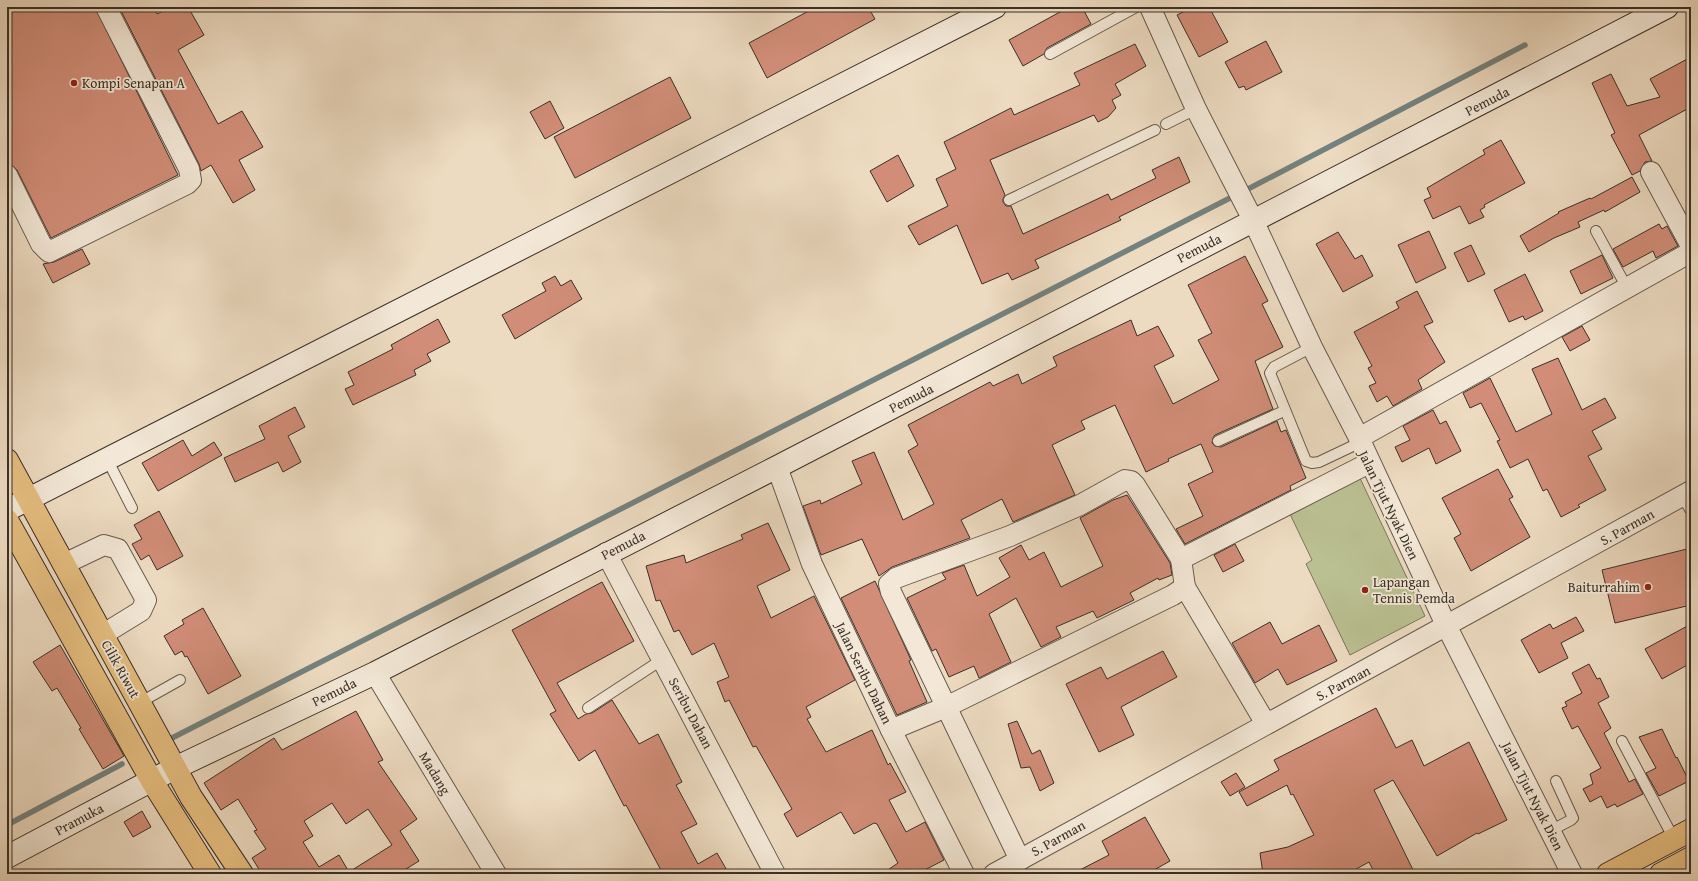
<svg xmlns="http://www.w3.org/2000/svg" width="1698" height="881" viewBox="0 0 1698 881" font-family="'Gentium Book Plus',serif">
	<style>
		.green { fill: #bac092; stroke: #7a785c }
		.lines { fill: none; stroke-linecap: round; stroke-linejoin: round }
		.stream { stroke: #74827f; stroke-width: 5.5 }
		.building { fill: #d18d78; stroke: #3b3027; fill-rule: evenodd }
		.lane-casing { stroke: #685b4e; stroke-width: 12 }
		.street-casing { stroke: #685b4e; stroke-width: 22 }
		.secondary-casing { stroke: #3b3027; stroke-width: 24 }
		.primary-casing { stroke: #3b3027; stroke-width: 24 }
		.highway-casing { stroke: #3b3027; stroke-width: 24 }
		.lane { stroke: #f3e8d7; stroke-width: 10 }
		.street { stroke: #f3e8d7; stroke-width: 20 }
		.secondary { stroke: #f3e8d7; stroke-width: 22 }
		.primary { stroke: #e6be80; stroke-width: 22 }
		.highway { stroke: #e6be80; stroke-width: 22 }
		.poi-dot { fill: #8f2418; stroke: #f3e8d7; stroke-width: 1.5 }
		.labels { text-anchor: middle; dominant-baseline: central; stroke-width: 3.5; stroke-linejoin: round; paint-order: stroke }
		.poi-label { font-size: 14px; fill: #3b3027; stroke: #f3e8d7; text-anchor: start }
		.street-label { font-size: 14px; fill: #3b3027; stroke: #f3e8d7 }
	</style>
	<rect width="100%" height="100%" fill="#eddbc1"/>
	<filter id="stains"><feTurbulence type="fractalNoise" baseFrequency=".005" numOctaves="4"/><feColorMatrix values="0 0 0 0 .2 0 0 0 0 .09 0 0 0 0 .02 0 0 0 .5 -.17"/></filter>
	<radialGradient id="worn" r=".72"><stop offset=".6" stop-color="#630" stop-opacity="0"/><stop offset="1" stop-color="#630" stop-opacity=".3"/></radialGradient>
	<polygon class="green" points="1359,476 1425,616 1350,655 1306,564 1312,560 1289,512"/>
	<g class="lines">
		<g class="stream">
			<polyline points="1248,189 1525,45"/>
			<polyline points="172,738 1230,198"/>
			<polyline points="7,825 122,764"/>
		</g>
	</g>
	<g class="building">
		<polygon points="7,7 95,7 178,175 51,238 17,170 9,164 7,159"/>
		<polygon points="119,7 153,7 157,14 171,7 188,7 204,35 178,50 218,124 242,111 263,147 239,160 255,190 233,203 211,165 201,171 199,164"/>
		<polygon points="816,7 868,7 875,19 767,78 749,43"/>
		<polygon points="1069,7 1082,7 1091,24 1047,48 1044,54 1023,66 1009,40"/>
		<polygon points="1193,7 1209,7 1228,42 1199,57 1177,15"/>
		<polygon points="1266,41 1282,72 1246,90 1244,86 1239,88 1225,62"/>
		<polygon points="1135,44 1146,66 1115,84 1121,95 1112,100 1116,108 1108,117 1098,122 1094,115 990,160 1005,195 1003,199 1003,202 1006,206 1011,206 1023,234 1108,194 1111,200 1156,178 1152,170 1179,157 1190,182 1119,217 1121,220 1035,260 1039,268 1012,280 1008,273 982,284 957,225 919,245 908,226 948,206 936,179 956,169 944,142 1011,108 1014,115 1080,85 1074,73"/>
		<polygon points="1691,57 1691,107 1639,135 1652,161 1645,162 1640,171 1632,175 1611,135 1615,133 1592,83 1611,74 1627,106 1660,97 1650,79"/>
		<polygon points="670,77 691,118 575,178 554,137"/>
		<polygon points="550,101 564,128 545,139 530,112"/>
		<polygon points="1501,140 1525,183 1484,205 1485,207 1480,210 1484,217 1469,224 1460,206 1433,219 1424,200 1431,197 1427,188 1485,154 1483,150"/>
		<polygon points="898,155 914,186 887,202 870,171"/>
		<polygon points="1632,177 1640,192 1605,212 1604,210 1578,222 1580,227 1554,238 1529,252 1520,236 1559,213 1558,212 1590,198 1591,199"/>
		<polygon points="1659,224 1662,229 1667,226 1678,246 1656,258 1653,251 1623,267 1613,249"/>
		<polygon points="1429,231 1446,268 1416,283 1398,245"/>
		<polygon points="1338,232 1355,259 1362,255 1373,276 1343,292 1316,244"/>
		<polygon points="1471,245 1485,274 1468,282 1454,253"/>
		<polygon points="82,249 90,264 53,283 43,264 54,262"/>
		<polygon points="1602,255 1613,278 1581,294 1570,271"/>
		<polygon points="1245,256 1268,301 1262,304 1283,347 1255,361 1273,409 1215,435 1213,438 1212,443 1215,446 1221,447 1277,421 1281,432 1286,430 1306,478 1290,486 1291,490 1185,544 1176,529 1203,516 1188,484 1213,472 1201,444 1168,459 1169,461 1146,472 1115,405 1081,421 1085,429 1052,445 1075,495 1013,522 1002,499 961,520 970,538 892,567 879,576 862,539 821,555 803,506 820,500 821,504 862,484 852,461 874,452 903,520 934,504 908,451 918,445 908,425 990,382 993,386 1018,374 1022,384 1057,366 1053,357 1131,320 1137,336 1158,326 1174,356 1154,366 1173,404 1219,380 1198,340 1212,333 1188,285"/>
		<polygon points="1525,274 1543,311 1525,320 1523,316 1509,322 1494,290"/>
		<polygon points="555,276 561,286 571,280 582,299 515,339 502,315 546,291 542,283"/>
		<polygon points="1417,291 1433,322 1424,326 1445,362 1418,380 1422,389 1393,406 1387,396 1377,402 1369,386 1376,383 1368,368 1372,366 1354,332 1399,308 1396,302"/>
		<polygon points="438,319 450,342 427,354 431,361 414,370 416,375 353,405 345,389 354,385 348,372 393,349 391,345"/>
		<polygon points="1582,326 1590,340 1570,351 1562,337"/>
		<polygon points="1558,358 1582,410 1605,398 1616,418 1592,431 1602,449 1588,456 1606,490 1578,505 1580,507 1561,517 1547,489 1543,491 1528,459 1510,468 1497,441 1500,440 1481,403 1470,408 1463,393 1490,378 1516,432 1552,414 1532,369"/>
		<polygon points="295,407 305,427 288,436 301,462 283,472 278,462 235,482 224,458 265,439 259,426"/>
		<polygon points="1433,410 1440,424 1446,421 1461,451 1436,464 1429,448 1402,462 1395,447 1410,440 1403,426"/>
		<polygon points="183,440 192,456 214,442 222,455 158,491 142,463"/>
		<polygon points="1498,469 1513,497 1509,499 1530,537 1471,571 1454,538 1461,534 1442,498"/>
		<polygon points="1127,495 1170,563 1172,575 1159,580 1158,578 1130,593 1134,600 1097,618 1093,611 1056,627 1061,637 1041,647 1016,598 989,614 1011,662 979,678 974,666 949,677 936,649 932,651 907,598 946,579 942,573 964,565 977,596 1010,577 999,558 1021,545 1029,560 1044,552 1061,587 1103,566 1080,518 1113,500"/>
		<polygon points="159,511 183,556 157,570 149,555 141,560 132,544 142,539 134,525"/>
		<polygon points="768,523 790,570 757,586 771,618 814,596 855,680 806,707 811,717 807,719 826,752 872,730 888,765 890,763 906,792 889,800 906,832 925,822 944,860 917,874 882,874 898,863 877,824 874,823 854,834 841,812 797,837 784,814 792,809 756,746 753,747 729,700 725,702 717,682 729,677 714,643 692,655 679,630 674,632 660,600 656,601 646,566 684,555 686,563 743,539 741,535"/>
		<polygon points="1235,544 1244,561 1223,572 1214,555"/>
		<polygon points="1691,548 1691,605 1615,623 1602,570"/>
		<polygon points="875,581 911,660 909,661 927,702 897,715 841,598"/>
		<polygon points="602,582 634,641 557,683 578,719 586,714 592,713 612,700 639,744 658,734 682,782 676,785 697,824 681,832 698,864 717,853 729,874 663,874 626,805 624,806 595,750 579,761 550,714 556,711 512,630"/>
		<polygon points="203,608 241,676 208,694 187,656 185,657 182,651 175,655 164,636 184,624 182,620"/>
		<polygon points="1576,617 1584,631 1561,643 1568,658 1539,673 1521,640 1550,624 1553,629"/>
		<polygon points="1270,622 1282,644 1319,625 1337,661 1287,685 1278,669 1255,683 1232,643"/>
		<polygon points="1691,624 1691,663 1662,679 1645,649"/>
		<polygon points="60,645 124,756 103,769 79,729 81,728 57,688 52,691 33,662"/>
		<polygon points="1163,651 1177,677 1121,707 1134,735 1099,752 1066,684 1101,667 1107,679"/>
		<polygon points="1589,664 1597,679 1600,678 1609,697 1598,703 1611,728 1604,733 1629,782 1635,779 1643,794 1617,807 1615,804 1607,808 1601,796 1590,802 1583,789 1593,784 1590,774 1601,768 1578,726 1572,729 1562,708 1567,706 1565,702 1582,693 1572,673"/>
		<polygon points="1376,708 1396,748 1412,740 1424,766 1469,742 1507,820 1478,834 1477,833 1437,856 1393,780 1374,790 1415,874 1375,874 1369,862 1347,874 1263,874 1260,853 1288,847 1314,835 1293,794 1291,795 1287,785 1247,806 1239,792 1279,770 1274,760"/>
		<path d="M356 711 383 760 378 762 417 819 400 831 419 861 398 874H262L252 858 266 849 254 831 257 830 238 799 221 810 204 783 274 738 282 750ZM332 803 346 824 368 809 392 845 349 872 339 855 319 867 303 842 313 836 304 821Z"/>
		<polygon points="1017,721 1032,754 1040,750 1054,783 1040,791 1030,767 1021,768 1008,724"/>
		<polygon points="1662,729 1676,758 1677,757 1689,781 1659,796 1646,773 1656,768 1639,737"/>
		<polygon points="1236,773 1245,787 1230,796 1221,782"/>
		<polygon points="142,811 151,827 133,837 124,822"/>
		<polygon points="1145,817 1170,861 1147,874 1072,874 1109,855 1102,841"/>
	</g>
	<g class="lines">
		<g class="lane-casing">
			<g id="lane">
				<polyline points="1050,54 1136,7"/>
				<polyline points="1166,124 1196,109"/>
				<polyline points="1009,200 1155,130"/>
				<polyline points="1596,231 1627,288"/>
				<polyline points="1312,347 1274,367 1270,373 1306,461 1312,463 1319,462 1359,443"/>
				<polyline points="1218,441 1284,411"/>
				<polyline points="107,459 132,508"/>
				<polyline points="1682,496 1691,511"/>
				<polyline points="139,703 180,680"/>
				<polyline points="588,708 663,659"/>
				<polyline points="1622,741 1674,839"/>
				<polyline points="1550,831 1571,820 1573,818 1556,781"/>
			</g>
		</g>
		<g class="street-casing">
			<g id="street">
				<polyline points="1150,7 1196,109 1253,220 1312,347 1359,438 1447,627 1572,874"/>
				<polyline points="1651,172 1691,246"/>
				<polyline points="7,175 41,244 49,252 187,184 191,180 189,169 106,7"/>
				<polyline points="1359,438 1691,252"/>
				<polyline points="777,467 812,564 891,730 964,874"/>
				<polyline points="606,553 775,874"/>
				<polyline points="64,564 104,545 118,549 146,600 141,611 102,635"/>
				<polyline points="1185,587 1266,724"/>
				<polyline points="375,673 496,874"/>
				<polyline points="891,730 946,707 1173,595 1185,587 1181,559 1369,463"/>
				<polyline points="1020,860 891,592 889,584 896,578 1010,536 1080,505 1125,480 1131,481 1135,485 1181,559"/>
				<polyline points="994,874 1691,491"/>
			</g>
		</g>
		<g class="secondary-casing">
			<g id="secondary">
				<polyline points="7,510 995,7"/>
				<polyline points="7,857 175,768 375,673 777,467 1667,7"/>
			</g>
		</g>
		<g class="primary-casing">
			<g id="primary">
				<polyline points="7,460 191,797 242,874"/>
				<polyline points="7,520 152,781 210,874"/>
			</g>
		</g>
		<g class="highway-casing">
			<g id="highway">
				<polyline points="1608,874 1691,830"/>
				<polyline points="1661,874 1691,858"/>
			</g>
		</g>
		<use href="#lane" class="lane"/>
		<use href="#street" class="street"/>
		<use href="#secondary" class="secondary"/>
		<use href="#primary" class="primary"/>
		<use href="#highway" class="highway"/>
	</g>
	<g class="poi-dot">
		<circle cx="74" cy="83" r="4"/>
		<circle cx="1648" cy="587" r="4"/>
		<circle cx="1365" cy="590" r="4"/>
	</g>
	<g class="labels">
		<g class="poi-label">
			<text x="82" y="83">Kompi Senapan A</text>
			<text x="1373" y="582">Lapangan<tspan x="1373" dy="16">Tennis Pemda</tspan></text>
			<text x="1640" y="587" text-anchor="end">Baiturrahim</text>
		</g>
		<g class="street-label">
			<text transform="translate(1487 101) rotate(-27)">Pemuda</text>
			<text transform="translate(1199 248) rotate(-27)">Pemuda</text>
			<text transform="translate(911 398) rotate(-27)">Pemuda</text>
			<text transform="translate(1389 505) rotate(64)">Jalan Tjut Nyak Dien</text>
			<text transform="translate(1627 527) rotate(-29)">S. Parman</text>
			<text transform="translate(623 545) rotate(-27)">Pemuda</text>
			<text transform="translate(121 669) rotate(61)">Cilik Riwut</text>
			<text transform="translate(864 673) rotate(64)">Jalan Seribu Dahan</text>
			<text transform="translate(1343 683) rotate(-28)">S. Parman</text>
			<text transform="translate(334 692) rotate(-26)">Pemuda</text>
			<text transform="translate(691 713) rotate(62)">Seribu Dahan</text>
			<text transform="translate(435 773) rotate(59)">Madang</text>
			<text transform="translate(1533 796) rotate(63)">Jalan Tjut Nyak Dien</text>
			<text transform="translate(79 819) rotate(-28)">Pramuka</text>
			<text transform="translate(1058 838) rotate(-29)">S. Parman</text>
		</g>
	</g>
	<rect width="1698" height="881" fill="none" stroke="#eddbc1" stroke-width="24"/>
	<rect x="8" y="8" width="1682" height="865" fill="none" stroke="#3b3027" stroke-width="2"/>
	<rect x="12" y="12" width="1674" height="857" fill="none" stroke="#3b3027"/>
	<rect width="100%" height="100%" filter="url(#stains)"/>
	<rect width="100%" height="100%" fill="url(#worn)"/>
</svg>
